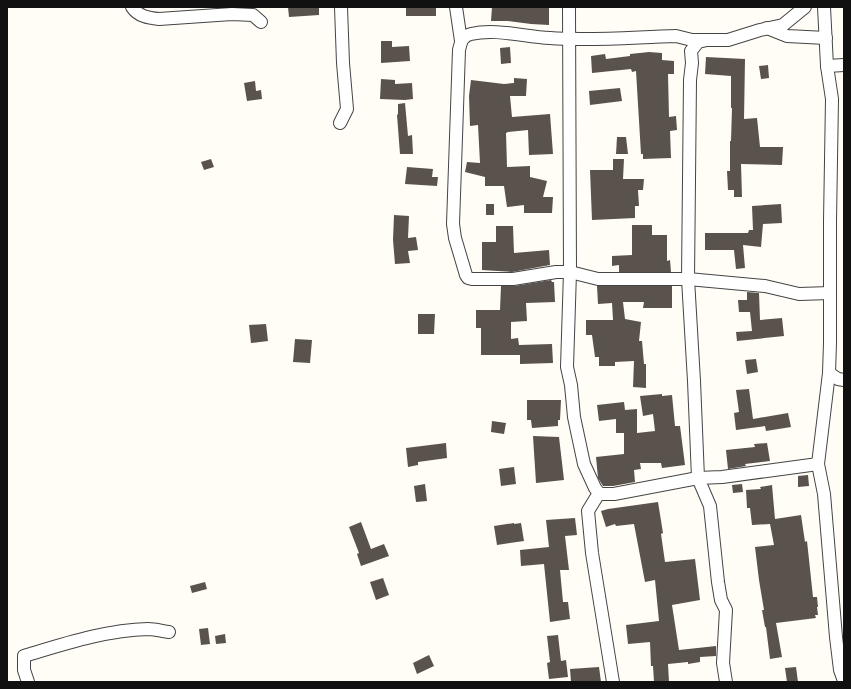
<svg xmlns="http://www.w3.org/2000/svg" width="851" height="689" viewBox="0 0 851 689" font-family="Georgia,serif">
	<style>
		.building { fill: #5a524d }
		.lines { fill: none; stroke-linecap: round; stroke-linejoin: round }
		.minor-casing { stroke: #444; stroke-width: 14 }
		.minor { stroke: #fff; stroke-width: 12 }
	</style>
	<rect width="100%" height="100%" fill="#fffdf5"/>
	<g class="building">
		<polygon points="288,7 319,7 319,15 289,17"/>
		<rect x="406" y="7" width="30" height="9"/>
		<polygon points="492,7 549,7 549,25 531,24 508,21 491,21"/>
		<polygon points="381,41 392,41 392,47 409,46 410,61 381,63"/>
		<polygon points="510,47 511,63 501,64 500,48"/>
		<polygon points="649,52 662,53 662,60 674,61 674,74 668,74 669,117 676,116 677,130 670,131 671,158 643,159 643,154 641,154 636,71 632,72 631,69 592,73 591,56 605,54 606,59 630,56 630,54"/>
		<polygon points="706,57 745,59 744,119 757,118 760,147 783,147 782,165 741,164 742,197 734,197 734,190 728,190 727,171 730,171 730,141 731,141 732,108 731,108 731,76 705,74"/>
		<polygon points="768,65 769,78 761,79 759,66"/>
		<polygon points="514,78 527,79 526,96 510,96 512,117 550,114 553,154 529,155 528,130 508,132 506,133 507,167 530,166 530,177 547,181 543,197 553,197 552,213 524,213 524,205 507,207 504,186 485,186 485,177 465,172 467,162 480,163 478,125 470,126 469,96 471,80 504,84 514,83"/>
		<polygon points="381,79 395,80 395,84 412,83 413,99 405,100 380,99"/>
		<polygon points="255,81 256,91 261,90 262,99 247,101 244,83"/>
		<polygon points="620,88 622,101 590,105 589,91"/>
		<polygon points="405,103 408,136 412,135 413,154 400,154 397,115 398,114 398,104"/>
		<polygon points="617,137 626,137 628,154 616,154"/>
		<polygon points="211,159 214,167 204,170 201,162"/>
		<polygon points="613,159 624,159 623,179 644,179 643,190 638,190 639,206 635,206 635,218 592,220 590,170 613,170"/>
		<polygon points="407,167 433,169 432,177 438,177 437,186 405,184"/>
		<rect x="486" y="204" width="8" height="11"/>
		<polygon points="781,204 782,223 763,224 761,247 743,245 745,268 736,269 734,250 705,250 705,233 748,233 749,230 753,230 752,206"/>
		<polygon points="394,215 409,216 408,238 416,237 418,250 408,251 410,263 395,264 393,240"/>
		<polygon points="632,225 652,225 652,235 667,235 667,261 670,260 671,272 619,272 619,265 612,266 612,256 632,255"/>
		<polygon points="496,226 513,226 514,253 549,250 550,265 512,272 482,270 482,242 496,242"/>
		<polygon points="551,280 552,282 554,282 555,302 526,303 527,321 511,322 511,339 518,338 519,345 552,344 553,363 520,364 520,355 481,355 481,328 476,328 476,310 500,310 501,286 514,286"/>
		<polygon points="597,286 672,286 672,308 643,308 644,302 623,302 625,319 641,322 639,341 642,341 644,364 646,364 646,388 633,387 634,361 615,362 615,366 599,366 599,357 595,357 592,335 586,335 586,320 613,320 612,303 598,304"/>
		<polygon points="747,292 759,293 760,320 782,318 784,336 737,341 736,332 752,331 750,312 739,312 738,300 747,300"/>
		<polygon points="418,314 435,314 434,334 418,334"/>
		<polygon points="266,324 268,341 251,343 249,325"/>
		<polygon points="295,339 312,340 310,363 293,362"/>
		<polygon points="756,359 758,372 747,374 745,360"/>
		<polygon points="749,389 753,419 788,413 791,427 766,431 765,426 736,430 734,413 739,412 736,390"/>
		<polygon points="662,394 662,396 672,395 675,426 680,426 685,465 662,468 661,463 640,463 641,469 634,470 635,482 613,486 603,486 598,478 596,457 624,454 624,433 616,433 616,419 599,421 597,405 624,402 625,410 637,409 637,433 655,431 653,414 643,416 640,396"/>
		<polygon points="527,400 561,400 560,420 558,420 558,426 532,428 531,420 527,420"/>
		<polygon points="492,421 506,423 504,434 491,432"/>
		<polygon points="533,436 559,437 564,480 536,483"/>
		<polygon points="446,443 447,458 418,462 418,465 408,467 406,448"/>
		<polygon points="767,443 770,461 745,464 746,466 728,469 726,450 755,447 754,444"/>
		<polygon points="514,467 516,484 501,486 499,469"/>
		<polygon points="808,475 809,486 798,487 798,476"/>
		<polygon points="425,484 427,501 416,502 414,486"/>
		<polygon points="742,484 743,492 733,493 732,485"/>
		<polygon points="772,485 775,519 801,515 805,542 807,541 813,597 817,597 818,607 817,607 818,615 815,615 816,618 776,623 782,657 770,659 766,627 765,627 762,610 764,610 759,580 755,547 774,545 770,524 752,525 750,508 747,508 746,490 761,489 760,487"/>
		<polygon points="658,502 663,533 661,534 665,562 695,559 700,600 672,605 679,650 716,646 716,656 700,657 700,662 688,664 688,662 668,664 669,682 654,682 653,666 651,666 650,642 628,644 626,625 659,621 655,580 645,582 634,524 616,526 615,524 606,527 601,511 608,509"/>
		<polygon points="575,518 577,535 565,536 569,570 560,570 563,602 568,602 570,619 550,622 544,564 521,566 520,550 549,547 546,520"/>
		<polygon points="361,522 371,549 384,544 389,556 361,566 357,554 359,553 349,527"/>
		<polygon points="514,523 514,524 521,523 524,541 497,545 494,526"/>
		<polygon points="383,578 389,595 376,600 370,582"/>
		<polygon points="205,582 207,589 192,593 190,586"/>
		<polygon points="208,628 210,644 201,645 199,629"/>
		<polygon points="225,634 226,643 216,644 215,636"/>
		<polygon points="558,635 561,661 566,660 568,677 549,679 547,663 550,662 547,636"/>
		<polygon points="429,655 434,666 417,674 413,663"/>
		<polygon points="599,667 601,682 571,682 570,669"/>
		<polygon points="796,667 798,682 787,682 785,668"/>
	</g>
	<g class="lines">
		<g class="minor-casing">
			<g id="minor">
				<path d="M132 7C138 16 148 18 159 19L232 14 253 15 261 22"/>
				<polyline points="456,7 461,41"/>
				<polyline points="569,7 570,272 567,367 571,385 574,417 584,464 595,488 599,493 603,494 614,494 698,478 722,477 818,464"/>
				<polyline points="824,7 827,66 832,99 830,221 830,343 829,373 818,464 824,494 836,637 840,670 844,681"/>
				<polyline points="767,28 787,36 826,38"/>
				<path d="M707 40H692L676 36C635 37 592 41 550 38 525 37 496 28 471 34 462 36 461 42 459 50L453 224 455 238 466 275 468 278 472 279H513L556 272H570L598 279H688L765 286 799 294 830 293"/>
				<polyline points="827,66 844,65"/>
				<polyline points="340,123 347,109 343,63 341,7"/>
				<polyline points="829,373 838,379 844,380"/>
				<polyline points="599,493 588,511 592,553 613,682"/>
				<path d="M28 682 24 670V656C64 644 106 630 148 629 155 629 162 631 169 632"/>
				<polyline points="726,682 723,663 726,610 721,600 718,582 710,506 698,478 694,381 688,279 690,80 692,63 691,51 698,42 707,40 728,40 760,30 783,25 805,7"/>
			</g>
		</g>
		<use href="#minor" class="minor"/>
	</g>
	<rect width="851" height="689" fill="none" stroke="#111111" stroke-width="16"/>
</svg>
